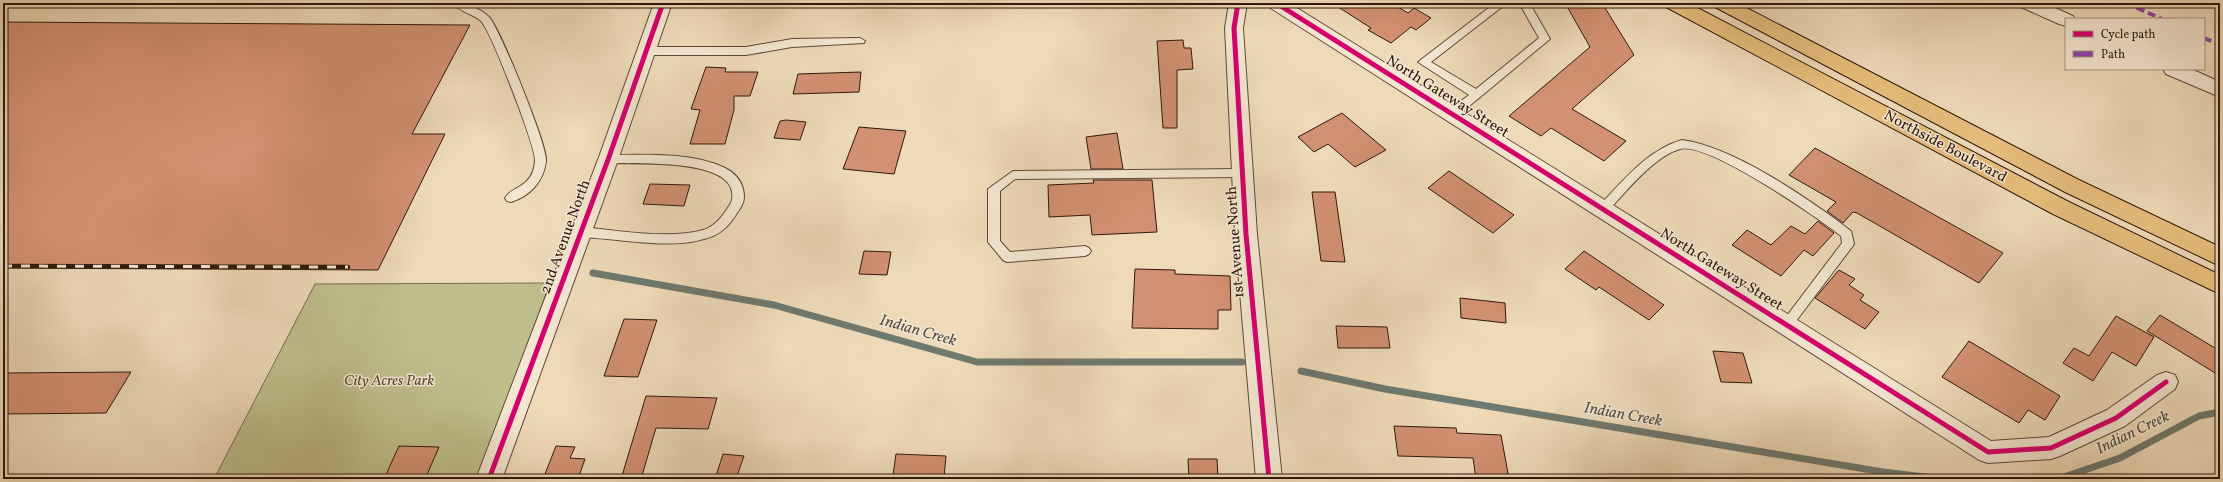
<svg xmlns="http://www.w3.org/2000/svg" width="2223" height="482" viewBox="0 0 2223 482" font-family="Vollkorn,serif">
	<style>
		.green { fill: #bebe8b; stroke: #766b4b }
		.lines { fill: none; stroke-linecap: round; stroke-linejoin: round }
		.stream { stroke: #6e796f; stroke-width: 7 }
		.building { fill: #d29172; stroke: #2e180b }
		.service-casing { stroke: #5e4836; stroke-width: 2 }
		.minor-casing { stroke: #5e4836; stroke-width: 2 }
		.primary-casing { stroke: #2e180b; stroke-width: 2 }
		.service { fill: #f4e7d2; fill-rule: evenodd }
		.minor { fill: #f4e7d2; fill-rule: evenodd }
		.primary { fill: #e7bd7c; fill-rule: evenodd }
		.rail-casing { stroke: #2e180b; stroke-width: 4.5 }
		.rail { stroke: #f4e7d2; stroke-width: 3; stroke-dasharray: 9; stroke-linecap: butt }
		.quiet { stroke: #8e44ad; stroke-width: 4; stroke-dasharray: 8 4; stroke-linecap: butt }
		.cycleway-casing { stroke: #f4e7d2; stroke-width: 8 }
		.cycleway { stroke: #d6006c; stroke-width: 5 }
		.labels { text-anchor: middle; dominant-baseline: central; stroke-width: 3; stroke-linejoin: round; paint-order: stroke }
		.street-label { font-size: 15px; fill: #2e180b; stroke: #f4e7d2 }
		.park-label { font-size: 15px; font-style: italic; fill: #594a31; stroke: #f4e7d2 }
		.water-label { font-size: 16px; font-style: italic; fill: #535145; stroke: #f4e7d2 }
	</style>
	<rect width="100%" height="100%" fill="#eedab9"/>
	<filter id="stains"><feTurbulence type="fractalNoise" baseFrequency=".005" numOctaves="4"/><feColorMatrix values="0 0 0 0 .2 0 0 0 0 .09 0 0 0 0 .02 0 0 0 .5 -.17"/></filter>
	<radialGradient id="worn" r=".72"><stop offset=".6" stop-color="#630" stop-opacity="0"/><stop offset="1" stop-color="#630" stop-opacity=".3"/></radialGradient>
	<polygon class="green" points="550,283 478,479 214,479 315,284"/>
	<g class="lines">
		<g class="stream">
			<polyline points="593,273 774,305 977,362 1242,362"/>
			<polyline points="1301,371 1385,389 1883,472 1941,479"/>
			<polyline points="2058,479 2120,458 2199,416 2220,412"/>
		</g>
	</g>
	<g class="building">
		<polygon points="1332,3 1391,3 1408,13 1414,8 1431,18 1416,30 1411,27 1391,43 1368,30 1371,28"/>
		<polygon points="1565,3 1602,3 1634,55 1572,109 1626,141 1604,161 1551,128 1541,136 1509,116 1590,47"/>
		<polygon points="3,22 470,25 412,134 445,134 378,270 3,268"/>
		<polygon points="1183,40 1184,48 1191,48 1193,69 1177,70 1177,128 1163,128 1157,41"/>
		<polygon points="706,67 726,68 725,72 758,72 750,96 734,96 734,110 725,144 690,144 700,110 691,109"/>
		<polygon points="861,72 859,92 793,94 798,74"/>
		<polygon points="1342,113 1386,150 1355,167 1328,144 1314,152 1298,137"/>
		<polygon points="786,120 806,122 800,140 774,138 780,121"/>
		<polygon points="859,127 906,131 894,174 843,169"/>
		<polygon points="1117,133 1123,169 1091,169 1086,137"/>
		<polygon points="1815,148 1899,195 2003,253 1979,283 1857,213 1853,212 1843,223 1827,211 1836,202 1789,175"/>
		<polygon points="1449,171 1514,215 1493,233 1428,188"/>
		<polygon points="1093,180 1152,180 1157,232 1092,235 1090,215 1049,217 1048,185 1094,183"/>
		<polygon points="650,184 690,185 684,206 643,204"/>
		<polygon points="1312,192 1335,192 1345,262 1321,261"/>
		<polygon points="1818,221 1834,233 1813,256 1804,250 1781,276 1732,245 1747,230 1771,245 1791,226 1805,234"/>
		<polygon points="864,251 891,252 887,275 859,274"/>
		<polygon points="1584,251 1664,305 1649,320 1599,287 1596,290 1565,269"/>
		<polygon points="1135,269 1175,270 1175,274 1230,276 1231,310 1218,310 1218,329 1132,328"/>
		<polygon points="1839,270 1855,279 1849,285 1864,295 1860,300 1879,312 1865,329 1815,298"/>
		<polygon points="1460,298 1505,303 1506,323 1461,318"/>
		<polygon points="2160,315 2220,351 2220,376 2147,331"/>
		<polygon points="2116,316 2154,337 2136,366 2112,352 2093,381 2063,363 2074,348 2089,356"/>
		<polygon points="624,319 657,320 638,377 604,376"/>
		<polygon points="1336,326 1387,327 1390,348 1338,348"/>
		<polygon points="1969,341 2060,396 2045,420 2028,410 2019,423 1942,377"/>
		<polygon points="1713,351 1743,353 1752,383 1721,382"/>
		<polygon points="131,372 106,413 3,414 3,373"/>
		<polygon points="646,396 717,398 708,429 656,428 641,479 621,479"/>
		<polygon points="1394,426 1456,428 1457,433 1501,435 1509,479 1476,479 1473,458 1398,456"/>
		<polygon points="399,446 439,447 425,479 384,479"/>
		<polygon points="556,446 575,447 570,458 585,459 578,479 543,479"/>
		<polygon points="723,454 744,456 736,479 715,479"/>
		<polygon points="896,454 946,456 944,477 893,475"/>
		<polygon points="1188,459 1217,459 1218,479 1189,479"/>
	</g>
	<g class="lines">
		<g class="service-casing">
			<g id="service">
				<path d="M453 3C465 3 480 8 489 17 500 29 548 147 546 161 544 181 530 196 511 202L507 201 505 198C510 188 528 187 533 171 534 168 535 163 535 160 535 145 491 31 481 21 473 14 459 12 453 3Z"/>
				<polygon points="1495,3 1507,3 1431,62 1476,89 1539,38 1522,8 1515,3 1530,4 1550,39 1456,117 1448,117 1447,114 1448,111 1469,95 1418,62"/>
				<polygon points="860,38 865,41 864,43 792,47 746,55 646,55 641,51 646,47 746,47 792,39"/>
				<path d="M1682 140C1734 147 1809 199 1851 231L1854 244 1852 247 1790 329 1786 330 1782 329 1780 325 1842 243 1841 236C1817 217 1707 141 1680 149 1654 156 1625 193 1607 212H1599L1597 209 1599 206C1623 181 1647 150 1682 140Z"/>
				<path d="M608 155C644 155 693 152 725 168 737 174 744 184 744 197 744 203 740 209 737 213 731 223 723 232 713 236 681 249 640 242 607 239 597 238 586 238 577 235L575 232 577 229 581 227C618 230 667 240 703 230 714 227 723 216 729 206 733 201 733 194 731 188 720 159 635 164 608 163L602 159Z"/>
				<polygon points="1242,169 1248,173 1242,177 1015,179 1000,191 1000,241 1010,252 1085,246 1089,248 1091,251 1089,254 1085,256 1007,262 1003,260 988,242 988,189 1013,171"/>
			</g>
		</g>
		<g class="minor-casing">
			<g id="minor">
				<polygon points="654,3 672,3 619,157 502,479 476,479 599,157"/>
				<polygon points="1229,3 1247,3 1243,28 1257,234 1282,479 1256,479 1235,234 1225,28"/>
				<polygon points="1267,3 1289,3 1991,441 2049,437 2107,410 2157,375 2166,372 2175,375 2178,382 2175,389 2125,426 2060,456 2051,459 1988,463 1979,460 1269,7"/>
				<polygon points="2019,3 2044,3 2073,16 2075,19 2066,19 2066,26 2059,24 2021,7"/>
				<polygon points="2163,69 2191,69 2220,82 2220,97 2166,74"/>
			</g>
		</g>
		<g class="primary-casing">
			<g id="primary">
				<polygon points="1664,3 1688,3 2069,202 2220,275 2220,294 2053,214 1666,7"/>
				<polygon points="1713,3 1737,3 2079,180 2220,247 2220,266 2065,192 1715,7"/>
			</g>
		</g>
		<use href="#service" class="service"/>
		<use href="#minor" class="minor"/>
		<use href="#primary" class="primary"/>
		<g class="rail-casing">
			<polyline id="rail" points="3,266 348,267"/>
		</g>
		<use href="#rail" class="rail"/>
		<g class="quiet">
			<polyline points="2126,3 2162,19"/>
			<polyline points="2204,38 2220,45"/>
		</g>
		<g class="cycleway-casing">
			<g id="cycleway">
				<polyline points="1238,3 1234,28 1246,234 1269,479"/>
				<polyline points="1276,3 1988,452 2051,448 2116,418 2166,382"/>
				<polyline points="489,479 609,157 663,3"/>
			</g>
		</g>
		<use href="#cycleway" class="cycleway"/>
	</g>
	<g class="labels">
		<g class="street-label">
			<text transform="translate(1447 97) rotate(32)">North Gateway Street</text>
			<text transform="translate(1945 147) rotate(28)">Northside Boulevard</text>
			<text transform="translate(566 237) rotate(-70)">2nd Avenue North</text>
			<text transform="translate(1236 242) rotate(-94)">1st Avenue North</text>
			<text transform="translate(1721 270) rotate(32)">North Gateway Street</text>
		</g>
		<g class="park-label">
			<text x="389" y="381">City Acres Park</text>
		</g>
		<g class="water-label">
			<text transform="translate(918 331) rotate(16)">Indian Creek</text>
			<text transform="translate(1623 415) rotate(10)">Indian Creek</text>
			<text transform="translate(2133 433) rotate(-26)">Indian Creek</text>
		</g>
	</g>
	<rect width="2223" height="482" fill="none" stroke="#eedab9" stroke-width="16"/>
	<rect x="4" y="4" width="2215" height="474" fill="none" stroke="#2e180b" stroke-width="2"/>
	<rect x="8" y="8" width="2207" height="466" fill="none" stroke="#2e180b"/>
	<rect x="2065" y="18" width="140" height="52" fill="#f4e7d2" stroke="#a59482"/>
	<rect x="2073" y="31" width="20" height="6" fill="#d6006c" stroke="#a59482"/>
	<text x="2101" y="38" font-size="12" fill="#2e180b">Cycle path</text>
	<rect x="2073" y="51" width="20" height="6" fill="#8e44ad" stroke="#a59482"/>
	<text x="2101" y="58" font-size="12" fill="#2e180b">Path</text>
	<rect width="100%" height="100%" filter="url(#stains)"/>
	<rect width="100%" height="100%" fill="url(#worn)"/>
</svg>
